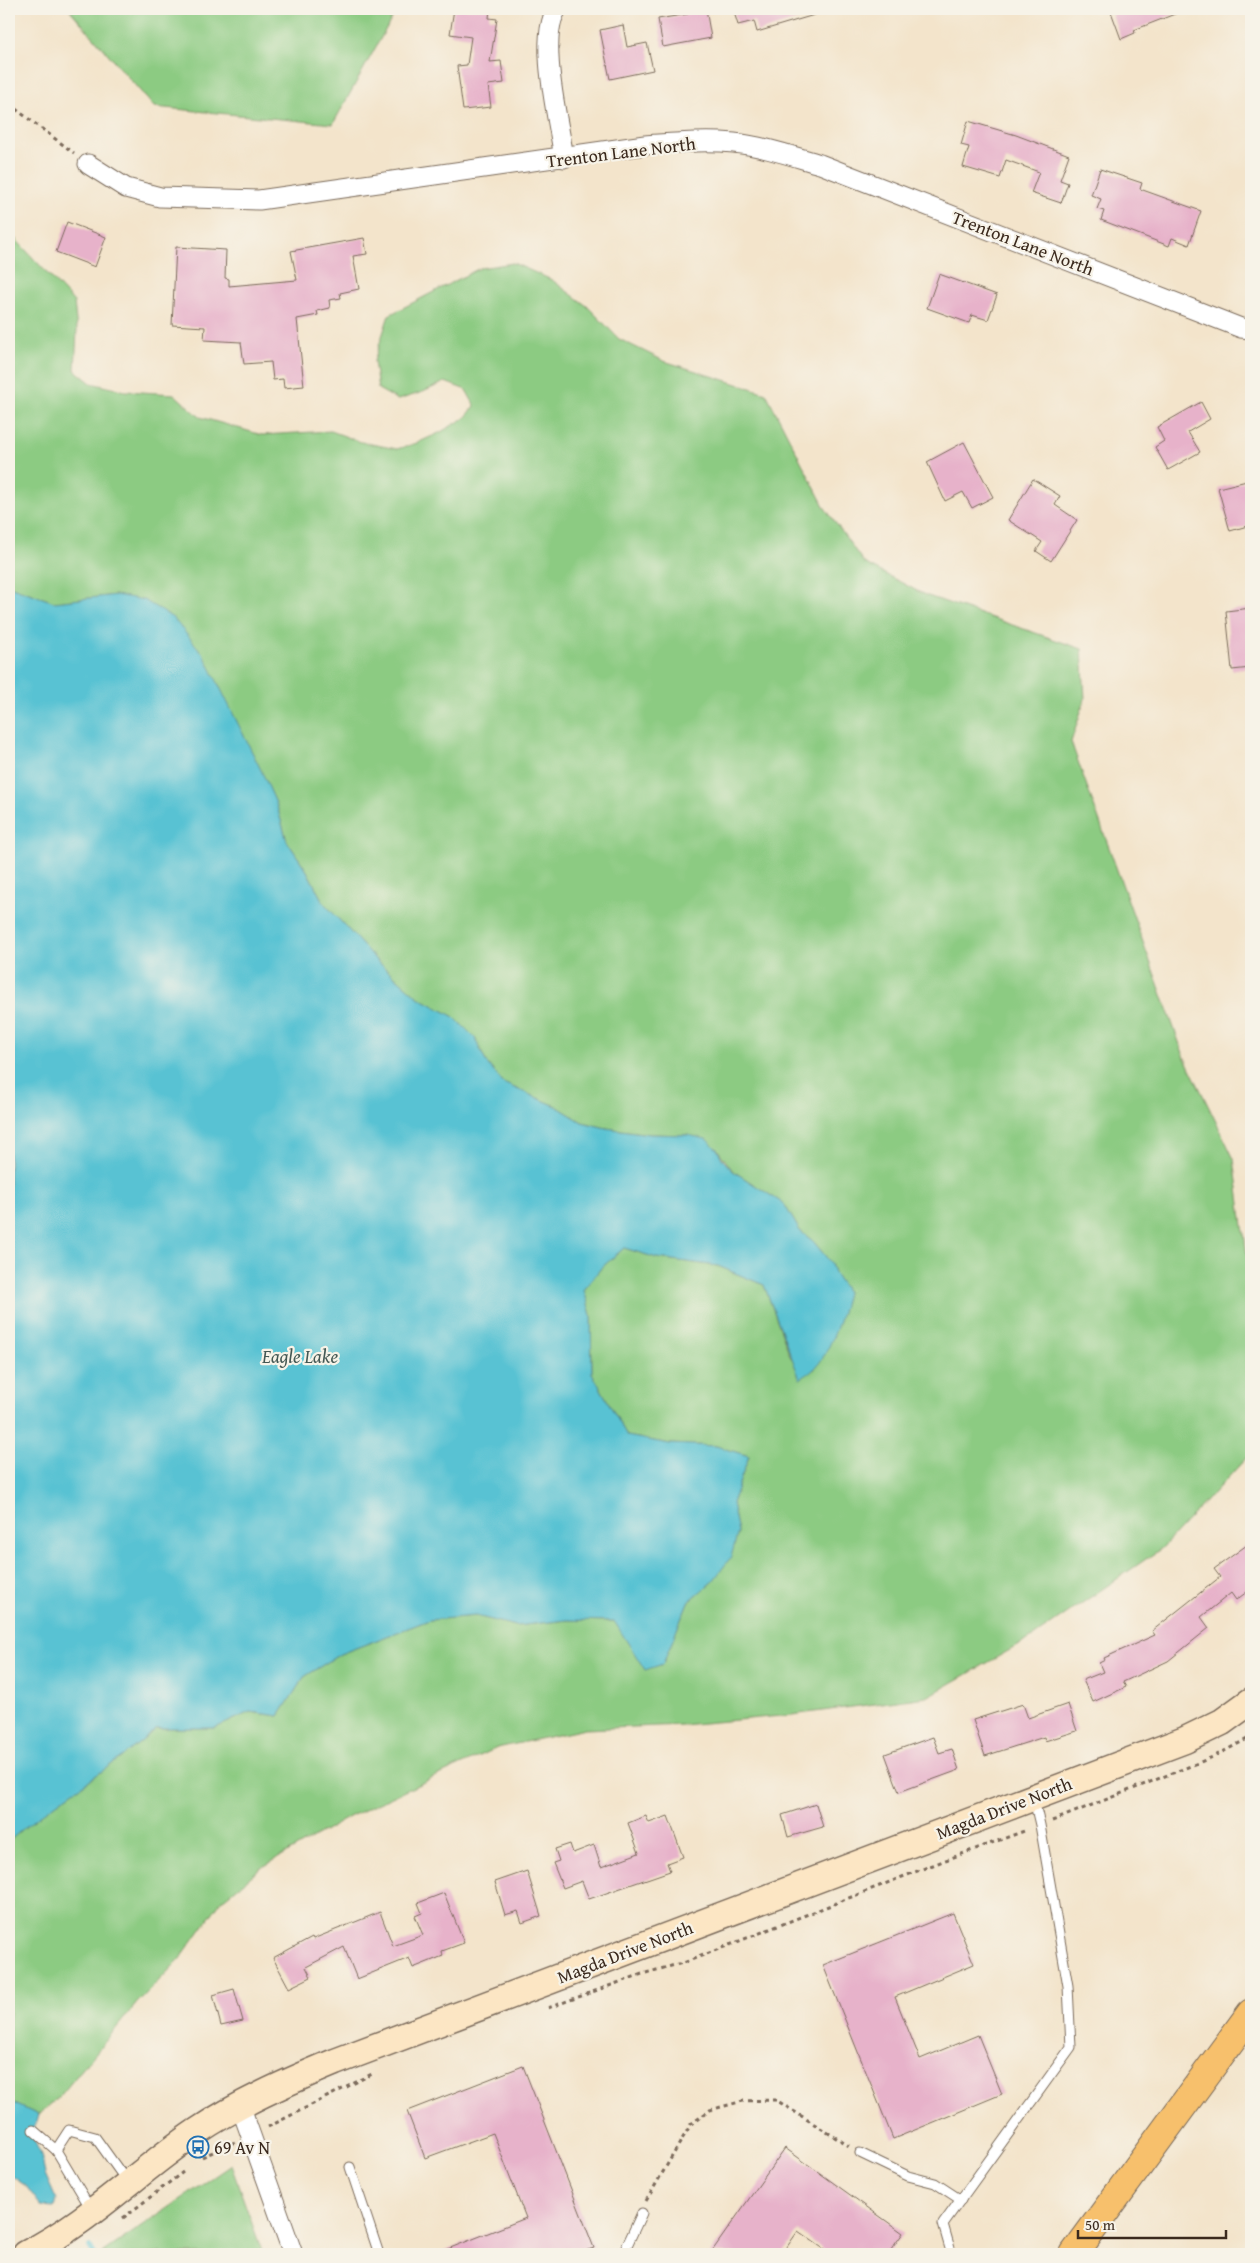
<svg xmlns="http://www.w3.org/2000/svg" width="1260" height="2263" viewBox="0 0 1260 2263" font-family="'Gentium Book Plus',serif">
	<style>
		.green { fill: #8ccb82; stroke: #647a50 }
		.water { fill: #58c2d3; stroke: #4a7678 }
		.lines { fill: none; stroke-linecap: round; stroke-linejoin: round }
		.stream { stroke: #58c2d3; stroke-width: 5.5 }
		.building { fill: #e7b2ca }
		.lane-casing { stroke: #7b6b5b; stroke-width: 11 }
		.street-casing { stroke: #7b6b5b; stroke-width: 21 }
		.secondary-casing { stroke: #7b6b5b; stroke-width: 29 }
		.highway-casing { stroke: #7b6b5b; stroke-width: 30 }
		.path { stroke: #7b6b5b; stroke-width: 3; stroke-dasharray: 4 4; stroke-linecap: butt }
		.lane { stroke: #fff; stroke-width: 9 }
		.street { stroke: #fff; stroke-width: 19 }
		.secondary { stroke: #fce6c4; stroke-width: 26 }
		.highway { stroke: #f7c06c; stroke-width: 28 }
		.labels { text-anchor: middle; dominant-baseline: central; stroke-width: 4.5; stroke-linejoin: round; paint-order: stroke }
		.street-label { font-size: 18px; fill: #3b2a1e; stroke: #f7f3e8 }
		.poi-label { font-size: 18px; fill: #3b2a1e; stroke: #f7f3e8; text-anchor: start }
		.water-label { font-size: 19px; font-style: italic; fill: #445854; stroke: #f7f3e8 }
	</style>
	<rect width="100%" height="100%" fill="#f7f3e8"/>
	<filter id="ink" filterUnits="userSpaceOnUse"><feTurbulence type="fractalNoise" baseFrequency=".02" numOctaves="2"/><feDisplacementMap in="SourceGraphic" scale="10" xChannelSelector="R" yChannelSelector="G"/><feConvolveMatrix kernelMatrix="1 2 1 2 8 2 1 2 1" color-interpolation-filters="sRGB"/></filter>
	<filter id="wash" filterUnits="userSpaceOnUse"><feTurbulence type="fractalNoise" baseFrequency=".0096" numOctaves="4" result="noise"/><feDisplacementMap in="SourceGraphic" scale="20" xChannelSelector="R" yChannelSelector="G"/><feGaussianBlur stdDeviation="1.12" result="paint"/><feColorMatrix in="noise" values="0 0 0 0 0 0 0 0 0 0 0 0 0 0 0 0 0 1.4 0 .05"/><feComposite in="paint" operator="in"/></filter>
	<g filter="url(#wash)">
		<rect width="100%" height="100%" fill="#f3e4cb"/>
		<g class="green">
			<polygon points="69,9 397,9 333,124 154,107"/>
			<path d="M9 232 74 302 77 330 75 370 91 383 125 391 174 394 200 417 262 435 331 431 361 442 397 449 417 443 439 433 465 418 475 406 466 390 445 382 423 392 398 400 378 389 374 361 389 315 480 268 513 263 552 280 587 306 619 339 664 361 766 393 825 508 864 563 925 595 1082 649 1085 699 1071 742 1184 1056 1234 1159 1248 1263 1251 1270V1453L1162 1548 1033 1637 927 1697 792 1715 682 1725 585 1729 497 1748 351 1816 261 1868 221 1901 179 1960 137 2003 60 2096 38 2115 9 2101V1841C55 1799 111 1770 157 1728H215L250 1712 279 1716 304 1677 340 1654 429 1620 476 1616 516 1626 567 1620 615 1621 645 1669 663 1664 688 1602 713 1581 738 1532 732 1503 749 1456 716 1446 670 1444 627 1436 592 1373 591 1315 584 1290 601 1268 624 1248 657 1258 718 1266 764 1285 791 1358 814 1370 836 1329 847 1292 834 1273 831 1263 813 1241 800 1231 784 1204 733 1171 717 1149 688 1135 649 1134 606 1128 582 1122 556 1106 503 1083 486 1062 475 1038 454 1017 418 997 376 960 323 902 307 871 287 841 276 803 247 743 116 595 54 602 9 586Z"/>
			<polygon points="231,2165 263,2254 101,2254"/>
		</g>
		<g class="water">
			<path d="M9 586 54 602 116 595 144 600 173 618 204 655 262 772 276 803 287 841 307 871 323 902 376 960 418 997 454 1017 475 1038 486 1062 503 1083 556 1106 582 1122 606 1128 649 1134 688 1135 706 1139 717 1149 723 1160 733 1171 784 1204 800 1231 813 1241 831 1263 834 1273 847 1292C843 1313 829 1356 813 1370 809 1374 804 1376 800 1379L764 1285 718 1266 657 1258 624 1248 601 1268 584 1290 591 1315 592 1373 627 1436 670 1444 716 1446 749 1456 732 1503 738 1532 731 1557 713 1581 688 1602 663 1664 645 1670 614 1621 567 1620 516 1626 476 1616 429 1620 340 1654 304 1677 279 1716 250 1712 215 1728H157C111 1770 55 1799 9 1841Z"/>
			<polygon points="9,2101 38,2115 32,2136 41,2155 45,2174 56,2199 54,2207 41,2206 26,2186 9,2174"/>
		</g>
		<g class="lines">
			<polyline class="stream" points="90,2247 94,2254"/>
		</g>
		<g id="blocks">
			<g class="building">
				<polygon points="454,9 490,9 489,18 497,19 490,62 501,61 504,83 488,85 491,107 463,110 457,66 467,65 471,37 450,34"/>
				<polygon points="688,9 706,9 711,38 663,47 658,19 688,14"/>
				<polygon points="733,9 820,9 821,13 757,32 754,21 738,25"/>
				<polygon points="1110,9 1185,9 1185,10 1134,30 1135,33 1121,39"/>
				<polygon points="623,25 627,47 647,43 653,70 610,79 600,30"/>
				<polygon points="968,121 1016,135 1069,155 1060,180 1068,183 1061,203 1031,193 1039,172 1006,160 1000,178 963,167 969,147 961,145"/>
				<polygon points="1100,169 1142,183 1140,189 1201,211 1189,245 1172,238 1169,246 1101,220 1104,211 1097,209 1101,199 1091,195"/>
				<polygon points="67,222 106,237 95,267 56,252"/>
				<polygon points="364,238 367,254 353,256 359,289 340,293 341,298 329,300 330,308 317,311 318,315 297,319 304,386 284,388 283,379 273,380 271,362 244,364 241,342 204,340 205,327 172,325 176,247 226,250 225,278 229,279 229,286 297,280 291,251"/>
				<polygon points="939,274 997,295 988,320 972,315 969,323 927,308"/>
				<polygon points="1201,402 1210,419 1188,432 1200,452 1168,470 1155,447 1164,441 1157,427"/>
				<polygon points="964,442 993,497 972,508 963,492 945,501 927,462"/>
				<polygon points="1033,479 1060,496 1055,505 1077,520 1051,561 1036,551 1042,542 1008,520"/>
				<polygon points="1251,480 1251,525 1230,531 1218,488"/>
				<polygon points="1251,608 1251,668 1232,670 1226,611"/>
				<polygon points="1251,1542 1251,1589 1236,1600 1231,1593 1201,1617 1209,1628 1168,1661 1123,1682 1126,1687 1093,1702 1083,1680 1103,1672 1099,1663 1105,1660 1104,1658 1155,1635 1152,1631 1220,1577 1214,1569"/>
				<polygon points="1023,1704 1028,1718 1068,1704 1077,1731 1045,1741 1044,1737 985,1756 973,1720"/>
				<polygon points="933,1737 939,1753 952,1749 959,1770 899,1792 885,1754"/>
				<polygon points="816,1804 823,1827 788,1837 782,1815"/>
				<polygon points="646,1816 649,1823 668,1816 683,1857 667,1863 670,1871 589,1899 582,1881 563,1888 553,1863 559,1861 555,1849 570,1844 573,1853 594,1845 601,1867 639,1853 628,1823"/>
				<polygon points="527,1871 541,1916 522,1923 518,1911 505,1915 495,1882"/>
				<polygon points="444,1893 464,1943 442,1951 443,1956 413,1968 409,1958 357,1979 344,1947 306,1967 311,1977 289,1988 273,1958 312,1937 313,1939 380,1912 393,1946 423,1935 415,1916 422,1913 418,1903"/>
				<polygon points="953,1913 974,1964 895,1997 920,2059 978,2035 1002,2094 893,2139 823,1965"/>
				<polygon points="234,1989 243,2021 221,2026 213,1995"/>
				<polygon points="523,2066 594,2248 576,2254 435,2254 526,2218 493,2133 425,2158 407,2111"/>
				<polygon points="785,2148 903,2233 888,2254 831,2254 798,2231 782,2254 710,2254"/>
			</g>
		</g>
	</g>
	<g filter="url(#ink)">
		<use href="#blocks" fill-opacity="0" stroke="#7b6b5b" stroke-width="1"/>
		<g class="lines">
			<g class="lane-casing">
				<g id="lane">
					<polyline points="33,2130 56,2150"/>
					<polyline points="860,2153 908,2176 935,2183 961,2200"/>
					<polyline points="350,2167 379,2254"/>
					<polyline points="91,2209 56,2150 69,2130 95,2137 128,2183"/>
					<polyline points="623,2254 642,2213"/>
					<polyline points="950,2254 951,2252 943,2224 1071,2047 1068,1986 1040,1825 1034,1800"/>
				</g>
			</g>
			<g class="street-casing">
				<g id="street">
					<path d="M557 9C537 38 559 122 564 158"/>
					<path d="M88 164 126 188 160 197 259 200 645 145C675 143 704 140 734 143 763 146 792 156 820 164L1241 328 1251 329"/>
					<polyline points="240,2105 293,2254"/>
				</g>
			</g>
			<g class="secondary-casing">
				<path id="secondary" d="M26 2254C89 2222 138 2171 196 2132 239 2103 287 2082 335 2062L1185 1740 1222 1722 1251 1701"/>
			</g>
			<g class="highway-casing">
				<polyline id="highway" points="1074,2254 1251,2013"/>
			</g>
			<g class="path">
				<polyline points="9,104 74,153"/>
				<polyline points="1052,1821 1213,1757 1251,1737"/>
				<polyline points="548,2008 642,1974 686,1962 943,1861 1027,1830"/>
				<polyline points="268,2127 372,2074"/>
				<polyline points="202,2157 235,2142"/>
				<polyline points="646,2201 691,2124 710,2110 743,2101 776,2100 849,2146"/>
				<polyline points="123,2218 183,2172"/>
			</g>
			<use href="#lane" class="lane"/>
			<use href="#street" class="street"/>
			<use href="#secondary" class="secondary"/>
			<use href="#highway" class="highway"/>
		</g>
	</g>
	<defs>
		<g id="bus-ring" transform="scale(1.125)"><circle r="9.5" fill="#f7f3e8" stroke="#1f6fb2" stroke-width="1.5"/><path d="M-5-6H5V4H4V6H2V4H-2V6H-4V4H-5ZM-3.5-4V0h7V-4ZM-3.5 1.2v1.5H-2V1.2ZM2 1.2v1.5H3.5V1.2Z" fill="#1f6fb2"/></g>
	</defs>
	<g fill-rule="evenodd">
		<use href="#bus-ring" x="198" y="2147"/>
	</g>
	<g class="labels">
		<g class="street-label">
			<text transform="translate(621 152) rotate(-7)">Trenton Lane North</text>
			<text transform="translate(1023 243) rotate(21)">Trenton Lane North</text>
			<text transform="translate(1004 1808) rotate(-21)">Magda Drive North</text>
			<text transform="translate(625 1952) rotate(-21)">Magda Drive North</text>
		</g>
		<g class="poi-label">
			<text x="214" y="2147">69 Av N</text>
		</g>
		<g class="water-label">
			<text x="300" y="1356">Eagle Lake</text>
		</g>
	</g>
	<rect width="1260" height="2263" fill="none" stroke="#f7f3e8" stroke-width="30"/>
	<path d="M1078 2230v8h148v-8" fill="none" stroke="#3b2a1e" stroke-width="2.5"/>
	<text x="1085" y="2230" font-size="15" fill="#3b2a1e" stroke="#f7f3e8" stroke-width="4" paint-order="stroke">50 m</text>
</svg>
